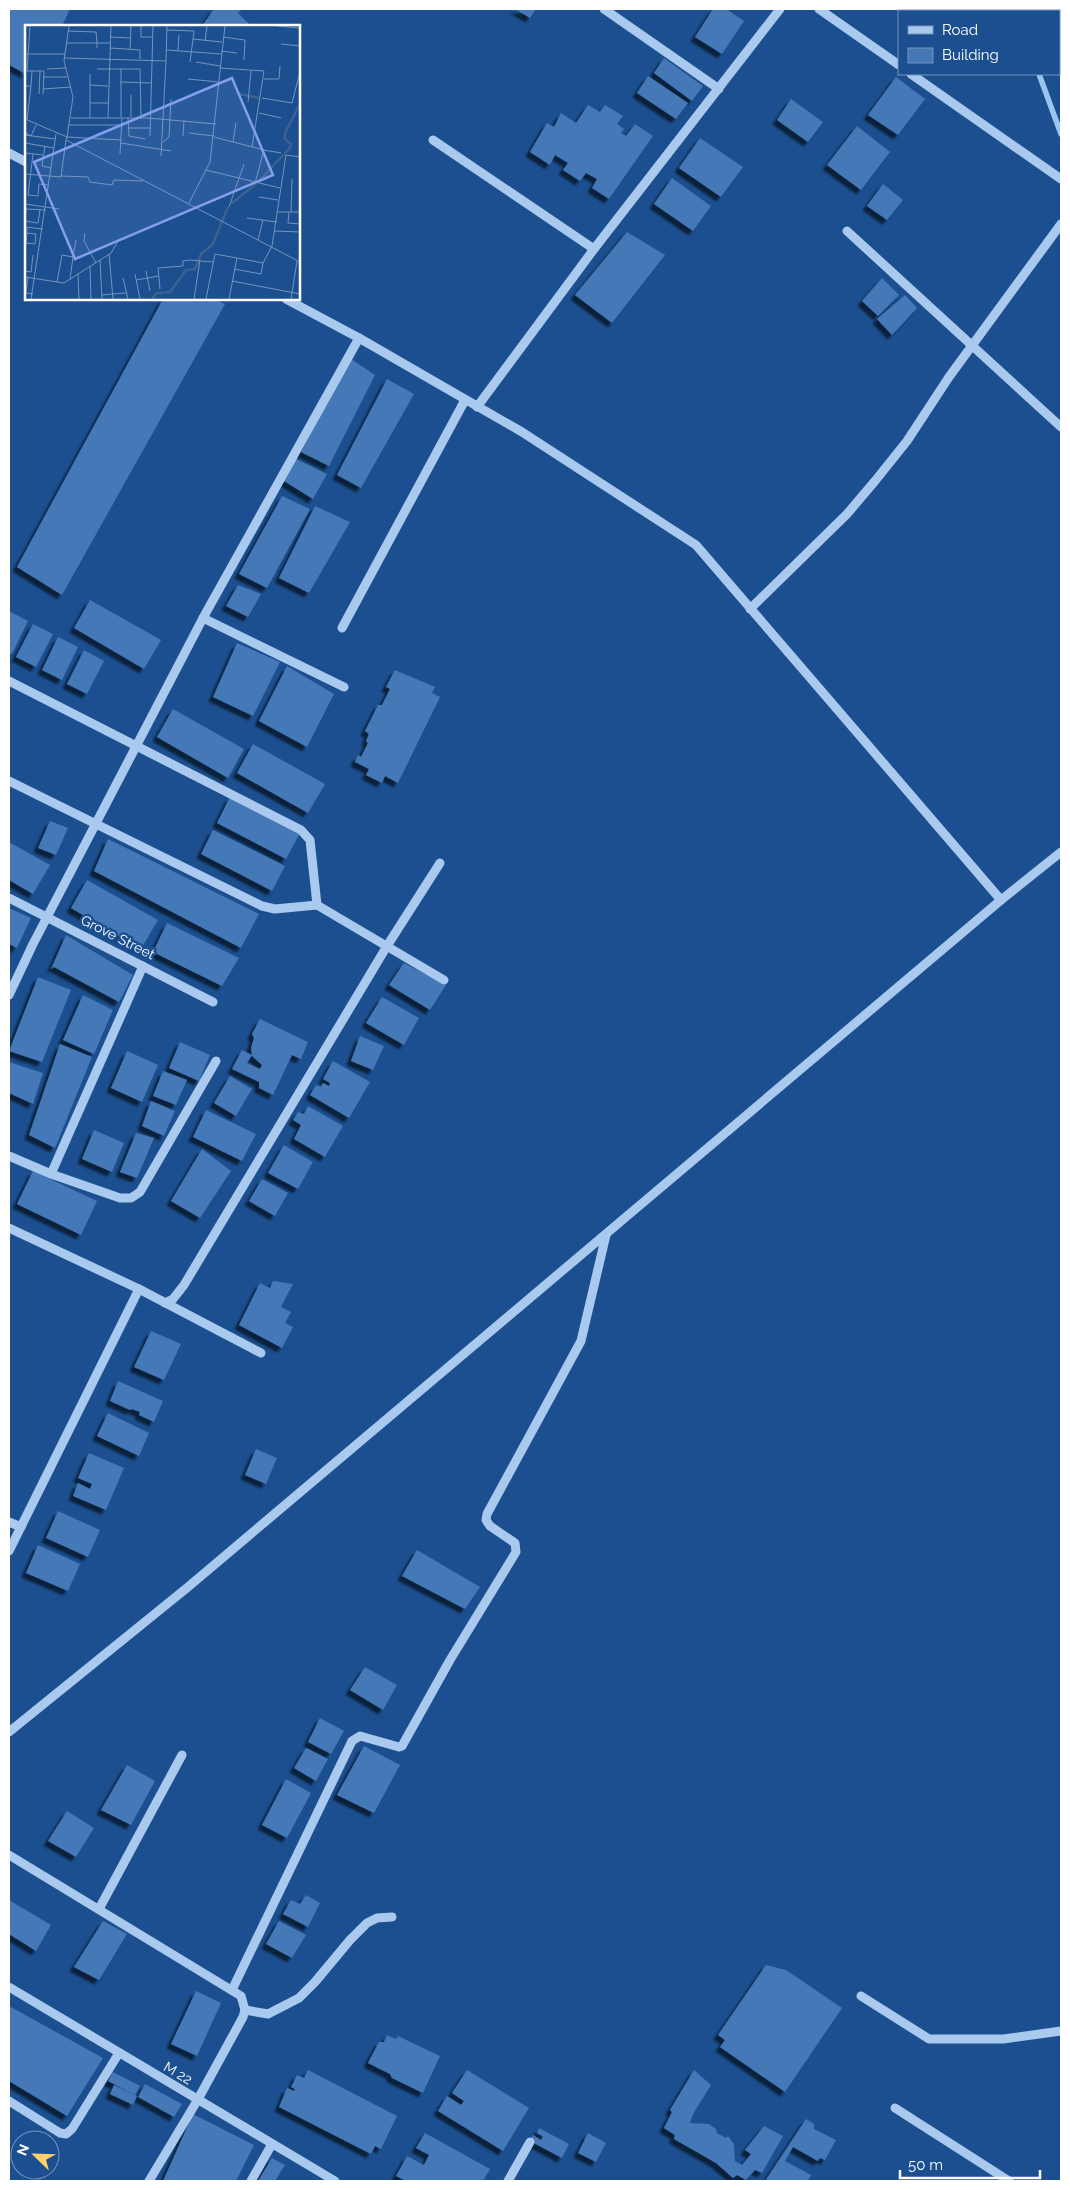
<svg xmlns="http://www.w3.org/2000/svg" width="1070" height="2190" viewBox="0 0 1070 2190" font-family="Raleway,sans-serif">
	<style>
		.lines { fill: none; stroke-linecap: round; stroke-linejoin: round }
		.stream { stroke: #9cc4f0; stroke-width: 5.5 }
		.building { fill: #4478b7; filter: url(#shadow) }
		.minor { stroke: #a9c9ee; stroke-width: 9 }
		.labels { text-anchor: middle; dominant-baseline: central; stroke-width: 5; stroke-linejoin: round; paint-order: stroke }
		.street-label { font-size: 14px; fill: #fff; stroke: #1b4f8f }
		.inset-river { fill: none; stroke: #3c6290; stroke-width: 2.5 }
		.inset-road { fill: none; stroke: #7695bc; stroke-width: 1 }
		.view { fill: #839eea; fill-opacity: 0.15; stroke: #839eea; stroke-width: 2.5 }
		.inset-edge { fill: none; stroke: #fff; stroke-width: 2.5 }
	</style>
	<defs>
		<filter id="shadow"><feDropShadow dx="-4.5" dy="4.5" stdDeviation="1" flood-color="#0009"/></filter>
	</defs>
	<rect width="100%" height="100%" fill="#1b4f8f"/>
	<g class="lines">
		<g class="stream">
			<polyline points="1015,9 1016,11"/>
			<polyline points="1039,74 1061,134"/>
		</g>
	</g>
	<g class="building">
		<polygon points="9,9 70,9 62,26 26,26 26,74 9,65"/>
		<polygon points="214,9 242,9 238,13 250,25 202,26"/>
		<polygon points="515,9 536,9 530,18"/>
		<polygon points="713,9 726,9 744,21 722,54 695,37"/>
		<polygon points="664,58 703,86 692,101 654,73"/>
		<polygon points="648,76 688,103 676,119 637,93"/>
		<polygon points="896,77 925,99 898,135 868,115"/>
		<polygon points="791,99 823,122 808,142 777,120"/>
		<polygon points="588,105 600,112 605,105 623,116 617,124 624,129 621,133 626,136 635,124 653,136 609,199 592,188 597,179 586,173 580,181 563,170 568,163 555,155 550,165 530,152 547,123 554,127 561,113 576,123"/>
		<polygon points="857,126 890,152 861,190 827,165"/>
		<polygon points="700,138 743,167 721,197 679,168"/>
		<polygon points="672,178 711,206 693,231 654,204"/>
		<polygon points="883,184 903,200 887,220 867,206"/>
		<polygon points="627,232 665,255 612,323 575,295"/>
		<polygon points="882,278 899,295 878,316 862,301"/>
		<polygon points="905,295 917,308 892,335 877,319"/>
		<polygon points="163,299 213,299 225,304 62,595 17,567"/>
		<polygon points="351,359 375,375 329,466 301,452"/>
		<polygon points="387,379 414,394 361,488 337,475"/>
		<polygon points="296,459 327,474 313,499 284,481"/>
		<polygon points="282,496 310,509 267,588 239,574"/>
		<polygon points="315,506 350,522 309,593 279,578"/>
		<polygon points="238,585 261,594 248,617 226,606"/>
		<polygon points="90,600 161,640 144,669 74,628"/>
		<polygon points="9,611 28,621 12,654 9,653"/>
		<polygon points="33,624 53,634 36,667 16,657"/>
		<polygon points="58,637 78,647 62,680 42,670"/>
		<polygon points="237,643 280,662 253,716 213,697"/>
		<polygon points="84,650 104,661 87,694 67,684"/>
		<polygon points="287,666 334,694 307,747 259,721"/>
		<polygon points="395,670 435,687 432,693 440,697 398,783 385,776 382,783 366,775 369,769 355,762 358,755 361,757 368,743 366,741 369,734 365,731 378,705 382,705 390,689 386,687"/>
		<polygon points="173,709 244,749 228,778 157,737"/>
		<polygon points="253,744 325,784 308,813 237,773"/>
		<polygon points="230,797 300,833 286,859 217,823"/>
		<polygon points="50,821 68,828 56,855 38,848"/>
		<polygon points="213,830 285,866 272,891 201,854"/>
		<polygon points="108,839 259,914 241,948 94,871"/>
		<polygon points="9,842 50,865 33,894 9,880"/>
		<polygon points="87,880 158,920 141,949 71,908"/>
		<polygon points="9,908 31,918 17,948 9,944"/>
		<polygon points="167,923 239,958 222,986 153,952"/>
		<polygon points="66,935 133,975 119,1002 54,967 51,969"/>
		<polygon points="404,963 446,985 430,1010 389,985"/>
		<polygon points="38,977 71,990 42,1062 9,1051"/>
		<polygon points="83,995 113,1010 94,1054 63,1040"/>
		<polygon points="382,997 419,1018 404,1045 366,1023"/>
		<polygon points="260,1019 308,1042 301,1059 292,1055 273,1095 259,1088 259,1082 232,1069 242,1050 252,1055 247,1063 260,1069 262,1065 252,1056 251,1048 254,1038 252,1034"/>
		<polygon points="360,1036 384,1046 373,1070 351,1061"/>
		<polygon points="180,1042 210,1055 199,1081 169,1068"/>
		<polygon points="60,1044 92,1057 55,1148 29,1135"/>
		<polygon points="127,1051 158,1065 142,1102 111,1088"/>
		<polygon points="333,1061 370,1082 349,1118 310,1095 316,1085 321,1087 323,1083 329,1086 330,1083 323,1079"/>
		<polygon points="9,1062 43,1073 33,1104 9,1093"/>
		<polygon points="163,1071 187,1080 176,1105 153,1096"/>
		<polygon points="230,1076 252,1089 236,1116 214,1103"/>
		<polygon points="151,1101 175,1111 164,1136 142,1126"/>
		<polygon points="308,1106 343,1126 325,1157 294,1139 301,1125 293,1120 298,1112 304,1114"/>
		<polygon points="206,1110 256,1134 242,1161 193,1137"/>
		<polygon points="94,1130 124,1143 112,1172 82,1159"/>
		<polygon points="136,1133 154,1138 137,1178 120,1172"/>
		<polygon points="284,1145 313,1162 298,1189 268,1173"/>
		<polygon points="202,1149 231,1171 200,1218 171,1201"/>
		<polygon points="33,1171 97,1201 81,1235 17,1204"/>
		<polygon points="262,1179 288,1193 275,1216 249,1201"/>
		<polygon points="273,1281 293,1284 281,1307 291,1312 285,1323 293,1327 282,1348 239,1325 260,1283 270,1288"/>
		<polygon points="151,1331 181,1344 164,1380 134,1367"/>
		<polygon points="118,1381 163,1401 154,1422 139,1415 140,1412 132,1409 130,1410 110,1401"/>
		<polygon points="108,1413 149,1433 139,1456 97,1436"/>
		<polygon points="256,1449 277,1458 266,1484 245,1475"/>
		<polygon points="89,1453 124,1468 106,1510 73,1496 78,1483 90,1489 92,1484 78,1478"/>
		<polygon points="58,1511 100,1530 88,1557 46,1538"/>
		<polygon points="38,1545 80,1564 68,1591 26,1573"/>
		<polygon points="417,1550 480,1587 465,1609 402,1576"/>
		<polygon points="365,1667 397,1685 383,1710 350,1690"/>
		<polygon points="320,1718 344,1731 331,1754 308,1742"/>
		<polygon points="364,1746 400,1765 374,1813 337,1795"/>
		<polygon points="306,1748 328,1759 316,1781 294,1768"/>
		<polygon points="127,1765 155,1781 131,1825 101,1810"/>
		<polygon points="286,1779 311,1793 287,1838 262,1825"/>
		<polygon points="67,1811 94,1828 76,1857 48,1841"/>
		<polygon points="306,1895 320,1903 308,1927 283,1914 291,1900 300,1904"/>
		<polygon points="9,1900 51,1925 36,1951 9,1934"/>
		<polygon points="103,1921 127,1934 99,1980 74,1967"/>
		<polygon points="279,1921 306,1935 292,1958 266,1944"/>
		<polygon points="766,1965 786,1970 842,2008 785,2092 720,2047 725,2040 718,2035"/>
		<polygon points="196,1991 221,2003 197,2056 171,2044"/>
		<polygon points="9,2006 103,2058 67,2116 9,2081"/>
		<polygon points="387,2035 396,2039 398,2036 440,2056 423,2093 392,2078 390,2074 368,2063 379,2042 384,2042"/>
		<polygon points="308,2070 397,2116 381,2149 375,2146 371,2154 279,2107 287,2088 294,2091 295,2089 291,2087 297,2075 304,2078"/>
		<polygon points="467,2070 529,2108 503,2151 438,2111 447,2096 461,2105 464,2101 452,2093"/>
		<polygon points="694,2070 711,2085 693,2114 690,2123 709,2124 716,2129 717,2133 726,2138 728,2136 734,2144 735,2161 742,2165 751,2154 745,2150 764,2126 783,2136 762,2173 755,2170 746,2180 737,2175 733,2178 716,2163 674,2139 675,2135 664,2128 672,2112 670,2110"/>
		<polygon points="113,2072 140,2086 135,2095 108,2081"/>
		<polygon points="145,2084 182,2104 174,2117 138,2097"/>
		<polygon points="114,2085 137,2096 133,2105 110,2094"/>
		<polygon points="193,2114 254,2145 236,2181 163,2181"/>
		<polygon points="806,2119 814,2124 814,2129 836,2140 825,2160 820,2158 818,2161 793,2147 785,2161 811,2175 808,2181 765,2181"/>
		<polygon points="539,2128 569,2144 562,2158 530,2141 533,2135 541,2140 543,2136 537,2133"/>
		<polygon points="425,2133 490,2169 483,2181 406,2181 396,2176 407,2156 424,2165 429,2155 416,2148"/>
		<polygon points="588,2133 606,2143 596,2162 578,2153"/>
		<polygon points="272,2158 285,2165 275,2181 258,2181"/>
	</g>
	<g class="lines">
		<g class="minor">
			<polyline points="604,9 719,89"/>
			<polyline points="819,9 899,65"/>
			<polyline points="911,74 1061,179"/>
			<polyline points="433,140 594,249"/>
			<polyline points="9,153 26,162"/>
			<polyline points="847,231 1061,427"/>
			<polyline points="286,299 359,338 522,432 696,545 1001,900"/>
			<polyline points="477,407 594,249 780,9"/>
			<polyline points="750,609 847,514 875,481 907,441 949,377 1061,224"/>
			<polyline points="203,618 344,687"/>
			<polyline points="342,628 465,400"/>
			<polyline points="9,681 301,830 310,840 317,905"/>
			<polyline points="9,781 262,906 275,909 317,905 444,980"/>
			<polyline points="9,898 213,1002"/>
			<polyline points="9,995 33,944 203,618 359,338"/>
			<polyline points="9,1156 51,1174 120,1198 131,1198 140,1192 216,1061"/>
			<polyline points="51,1174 143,966"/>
			<polyline points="9,1228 139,1289 261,1353"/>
			<polyline points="165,1303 173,1299 184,1285 387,946 440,863"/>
			<polyline points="9,1522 21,1527"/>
			<polyline points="9,1551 139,1289"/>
			<polyline points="9,1732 188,1587 1001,900 1061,852"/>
			<polyline points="9,1855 241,1996 245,2010 243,2017 197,2101 149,2181"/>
			<polyline points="99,1909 182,1755"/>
			<polyline points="9,1987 335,2181"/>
			<polyline points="232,1990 352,1741 360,1736 399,1747 402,1746 450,1660 516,1552 515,1543 490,1526 486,1520 487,1514 581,1341 606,1235"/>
			<polyline points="861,1996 929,2039 1003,2039 1061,2031"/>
			<polyline points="245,2010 268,2014 299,1998 315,1982 350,1940 367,1923 377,1918 392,1917"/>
			<polyline points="9,2101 60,2133 66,2134 72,2129 119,2053"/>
			<polyline points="895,2108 1009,2181"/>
			<polyline points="251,2181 272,2144"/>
			<polyline points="508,2181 530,2142"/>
		</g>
	</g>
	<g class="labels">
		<g class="street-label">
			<text transform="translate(118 937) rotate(27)">Grove Street</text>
			<text transform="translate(178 2073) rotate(31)">M 22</text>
		</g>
	</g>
	<g transform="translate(25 25)">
		<rect width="275" height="275" fill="#1b4f8f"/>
		<path class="inset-river" d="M215 69 234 73M234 156 265 123 266 119 260 114V108L275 79M207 178 231 159M127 274 132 268 145 267 161 245 170 244 176 229 188 219 203 182"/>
		<path class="inset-road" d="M5 1 2 46H19L18 69M44 1 39 36 48 72 42 112 96 115M116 1V12H127M253 1 275 3M142 5 169 6 165 37M85 12 105 13M198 12 220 15 219 35M168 14 197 17M180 16 182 1M41 18H72L71 7 43 6M256 19 275 21M72 23V18H85M85 23 115 25V34M105 24 106 1M142 25 196 29M153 26 154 10M196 26 212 28M0 29H40M40 33 141 36 142 1M171 37 195 41M195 43 239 46 227 122M22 44 41 43M72 44H115L116 92M96 44V92M65 49V93M19 52H42M163 54 194 57M239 54H254L255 41M95 57 126 58M65 60 83 61M0 61H6L7 46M18 64 46 62M14 69 15 46M237 73 267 78 275 47M223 77 226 46M65 78H83M234 88 256 93M106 92V70M46 93H123L191 99M83 93 86 1M103 93 104 111 120 114M0 94 42 112 41 115 275 237M2 95 6 61M44 100H97M103 103H125M0 107 6 111 11 100M164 108 189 111M0 110 30 114M125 111 128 1M158 111 159 95M189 112 239 125 230 158M138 117 144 112 146 74M208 117 211 98M0 118 29 123M96 118 146 126M20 121 17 141 26 143M239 125 256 128M0 128 18 130M8 129 3 170 13 171 14 159 24 160M95 129 97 93M136 131 141 36M181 145 255 163M0 149 36 152 41 115M36 151 63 152 65 157 87 160 89 155 118 156M234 172 253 175M164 178 185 137 200 1M0 179 34 184M204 182 219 139M1 184 0 196 13 198 15 185M1 184 21 185M253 187H275M264 187 263 198 275 199M266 187 267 154M222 193 252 197M0 202 18 204M250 206 275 207M2 208 11 209 10 219 1 218 2 208V202M60 208 59 216 71 238M233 215 238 195M84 229 88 274M48 232 51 215M75 235 77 274M65 242 66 274M209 244 236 249 238 238M0 246 6 247 8 230M121 246 125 266M53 249 54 274M110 249 115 274M0 252 39 258 86 228 93 216M3 252 1 268 8 269M98 253 103 274M111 255 134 251M207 256 275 269M32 257 37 230 48 232 45 254M135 264 133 243 158 241V236L164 235 188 237M76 270 101 268M6 274 31 109M169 274 175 235M181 274 190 229 212 233M204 274 212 233 238 238 247 221 261 130 275 132M266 274 272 236"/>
		<path class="view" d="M207 53 248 150 50 234 9 137Z"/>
		<rect width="275" height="275" class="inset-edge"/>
	</g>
	<rect width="1070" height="2190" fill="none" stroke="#ffffff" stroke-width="20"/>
	<rect x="898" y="10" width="162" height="65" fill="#1b4f8f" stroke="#7695bc"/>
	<rect x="908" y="26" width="25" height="8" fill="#a9c9ee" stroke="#7695bc"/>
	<text x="942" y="35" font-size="15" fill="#ffffff">Road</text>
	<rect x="908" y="48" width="25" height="15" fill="#4478b7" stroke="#7695bc"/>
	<text x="942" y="60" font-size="15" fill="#ffffff">Building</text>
	<g transform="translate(35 2155) rotate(293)"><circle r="24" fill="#1b4f8f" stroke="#7695bc"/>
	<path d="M0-4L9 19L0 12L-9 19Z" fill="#ffd166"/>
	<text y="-8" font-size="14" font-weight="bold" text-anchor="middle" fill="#ffffff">N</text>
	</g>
	<path d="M900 2170v8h140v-8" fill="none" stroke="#ffffff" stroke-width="2.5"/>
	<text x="908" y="2170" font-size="15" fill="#ffffff" stroke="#1b4f8f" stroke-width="4" paint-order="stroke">50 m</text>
</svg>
